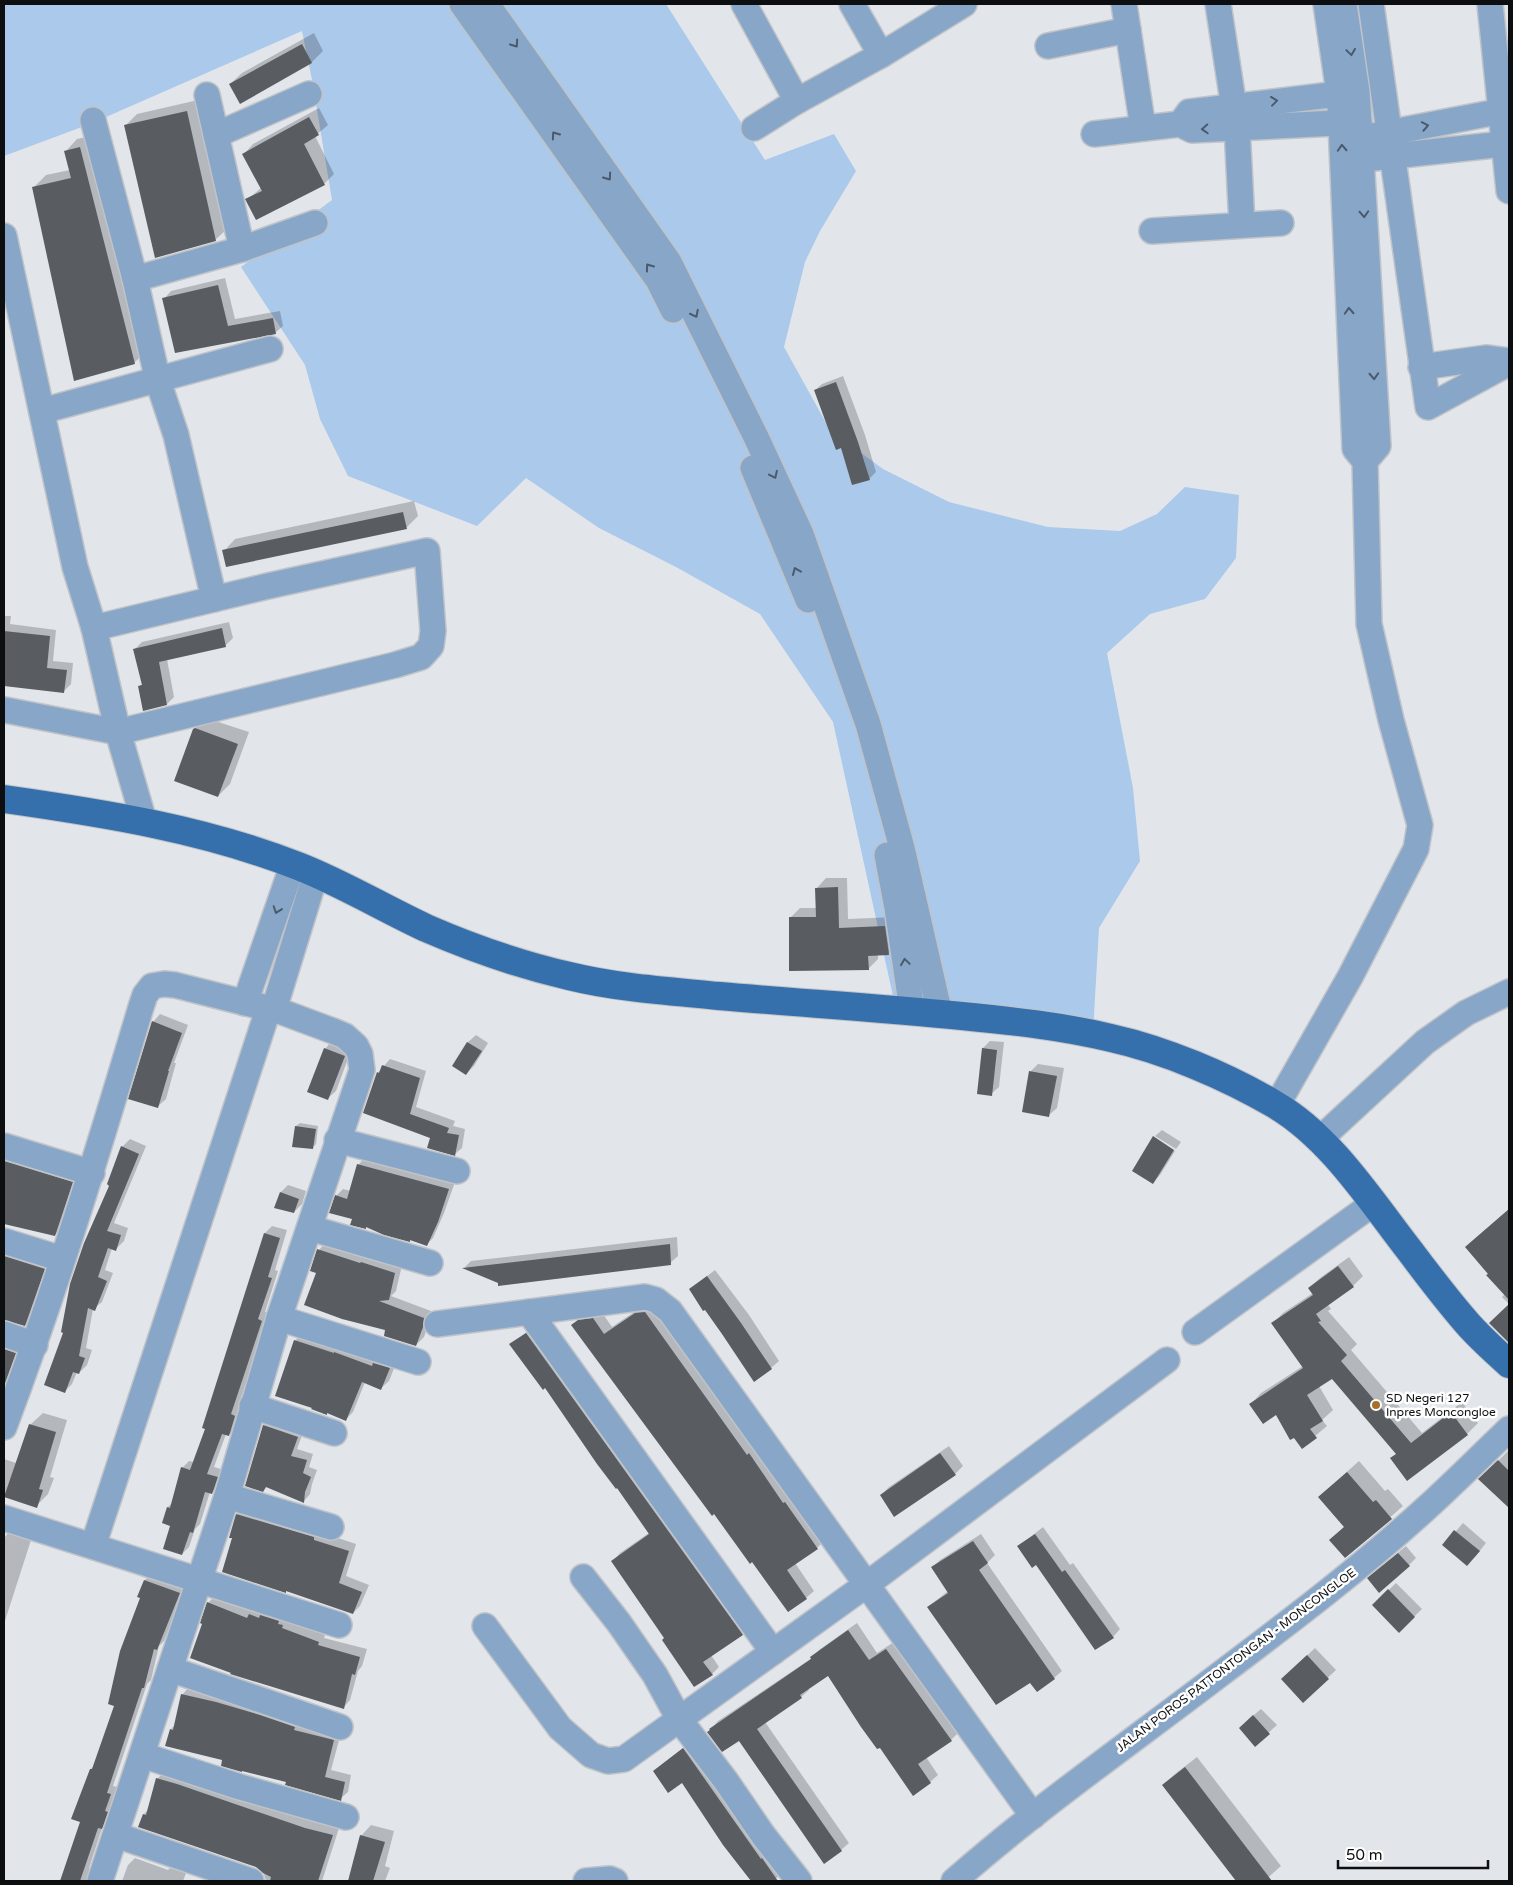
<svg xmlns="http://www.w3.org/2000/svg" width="1513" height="1885" viewBox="0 0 1513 1885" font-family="'Varela Round',sans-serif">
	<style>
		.green { fill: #abc9ea }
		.shadow { fill: #0003 }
		.building { fill: #595c60 }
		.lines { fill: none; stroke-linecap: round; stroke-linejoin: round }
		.minor-casing { stroke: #c0c3c8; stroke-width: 28 }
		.major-casing { stroke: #c0c3c8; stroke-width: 30 }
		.minor { stroke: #88a7c8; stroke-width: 25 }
		.major { stroke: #3570ac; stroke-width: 28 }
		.oneway { stroke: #4a5a6c }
		.poi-dot { fill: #a57129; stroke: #fff; stroke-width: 2 }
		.labels { text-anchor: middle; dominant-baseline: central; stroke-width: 5; stroke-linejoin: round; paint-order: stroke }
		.poi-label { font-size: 12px; fill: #0c0e0f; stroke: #fff; text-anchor: start }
		.street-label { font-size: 12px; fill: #0c0e0f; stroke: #fff }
	</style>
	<rect width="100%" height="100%" fill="#e2e6eb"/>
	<polygon class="green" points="4,4 666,4 765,160 834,134 856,171 820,231 805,262 784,347 830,430 883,469 949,502 1048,527 1120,531 1157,514 1185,487 1239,495 1236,558 1205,599 1150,614 1107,653 1133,788 1140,861 1099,928 1093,1033 898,1019 833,722 760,614 676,567 599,528 526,478 477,526 348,476 320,419 305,365 241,267 332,200 312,80 302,31 90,124 4,156"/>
	<g class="shadow">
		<polygon points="314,33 323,51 312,62 240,102 230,84 242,73"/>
		<polygon points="198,100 227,229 215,240 125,126 137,114"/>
		<polygon points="319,108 328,125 315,136 334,174 324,184 257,219 247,200 262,187 244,154 253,144"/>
		<polygon points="91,136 146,351 134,363 34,187 46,175 70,170 66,151 77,139"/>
		<polygon points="225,278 235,319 280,311 283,326 275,333 176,351 164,299 171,291"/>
		<polygon points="843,376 865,435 876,472 869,479 842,447 815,390 822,384"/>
		<polygon points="414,501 418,516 406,528 224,551 235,539"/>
		<polygon points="4,616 11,616 10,624 56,630 53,661 73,663 71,684 64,691 4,684"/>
		<polygon points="229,622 233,638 225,646 167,659 174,697 167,704 139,687 143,683 134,650 142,642"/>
		<polygon points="206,718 249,732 230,784 218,796 194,729"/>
		<polygon points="826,878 847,878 848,919 895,917 898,944 889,953 878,954 878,959 868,969 791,917 800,908 817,908 817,888"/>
		<polygon points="160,1014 188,1025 174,1063 176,1063 166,1099 158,1106 153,1022"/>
		<polygon points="476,1035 488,1043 474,1066 466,1074 453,1066 468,1042"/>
		<polygon points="332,1041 352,1048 336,1091 328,1098 325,1049"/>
		<polygon points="990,1041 1004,1042 999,1087 991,1094 983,1048"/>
		<polygon points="390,1059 426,1071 416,1107 455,1121 453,1126 465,1129 462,1148 455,1154 431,1137 365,1112 378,1073"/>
		<polygon points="1038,1064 1064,1068 1057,1108 1049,1115 1031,1071"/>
		<polygon points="300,1123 318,1126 316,1144 312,1148 296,1126"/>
		<polygon points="1162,1130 1181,1142 1176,1149 1155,1136"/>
		<polygon points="130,1139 146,1146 114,1223 128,1228 124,1241 116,1249 112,1248 105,1270 113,1273 102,1302 93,1309 86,1348 92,1350 87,1365 79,1373 77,1372 72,1384 65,1391 65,1332 122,1147"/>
		<polygon points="1154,1139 1175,1151 1160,1175 1153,1183"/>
		<polygon points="4,1145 82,1172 65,1224 55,1235 4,1223"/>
		<polygon points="365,1158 455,1182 444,1213 433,1238 426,1245 367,1226 365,1228 353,1219 336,1196 343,1189 351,1191 358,1165"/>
		<polygon points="288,1185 306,1191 302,1204 294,1212 275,1207 281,1192"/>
		<polygon points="1509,1209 1509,1304 1502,1297 1505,1294 1466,1247"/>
		<polygon points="272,1226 287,1230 275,1270 278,1271 265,1312 269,1313 238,1407 242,1408 236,1428 229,1435 226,1434 214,1467 224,1470 219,1485 212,1493 210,1492 200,1524 195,1529 189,1547 182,1554 171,1525 168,1507 172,1503 182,1468 189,1461 194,1462 206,1428 204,1427 265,1233"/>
		<polygon points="677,1237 678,1256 670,1263 499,1282 465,1267 471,1261"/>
		<polygon points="4,1240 56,1257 37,1313 25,1325 4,1319"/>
		<polygon points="326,1242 402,1265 396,1291 391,1296 431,1311 430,1319 424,1337 416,1345 386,1329 317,1272 319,1250"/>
		<polygon points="1349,1257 1363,1276 1353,1286 1328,1305 1331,1309 1328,1311 1357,1344 1351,1350 1422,1433 1462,1402 1478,1423 1467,1434 1408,1479 1397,1453 1332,1377 1319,1386 1333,1410 1322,1420 1327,1426 1302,1447 1276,1414 1251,1404 1261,1393 1303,1366 1273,1323 1283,1313 1313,1293 1309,1288 1320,1278"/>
		<polygon points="715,1270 749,1315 779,1361 771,1368 723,1333 690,1289"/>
		<polygon points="652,1305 825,1540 817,1548 795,1563 814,1591 806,1598 789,1610 573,1325 580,1318 601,1311 612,1327 643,1306"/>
		<polygon points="534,1326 749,1627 742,1634 711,1655 719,1667 712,1674 665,1638 613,1561 620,1553 649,1533 546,1387 511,1345"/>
		<polygon points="4,1329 27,1341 4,1404"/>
		<polygon points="302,1333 397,1361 389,1381 381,1388 365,1382 353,1412 346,1419 328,1412 295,1341"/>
		<polygon points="43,1413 67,1420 50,1477 54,1478 48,1494 36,1506 4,1496 4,1459 16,1463 30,1425"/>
		<polygon points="271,1419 304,1430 297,1449 313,1454 309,1467 317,1470 312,1484 310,1494 304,1501 267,1486 263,1490 264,1426"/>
		<polygon points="949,1446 963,1466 955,1474 881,1495 889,1487"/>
		<polygon points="1509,1450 1509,1506 1480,1479"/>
		<polygon points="1359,1461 1385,1491 1388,1489 1403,1506 1345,1557 1331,1540 1345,1526 1319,1497"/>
		<polygon points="245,1507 356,1544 346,1576 369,1585 360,1606 353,1613 237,1514"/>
		<polygon points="1463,1523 1486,1543 1475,1557 1444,1545"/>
		<polygon points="1043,1527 1070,1565 1073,1563 1120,1629 1113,1637 1019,1546"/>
		<polygon points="11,1530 32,1537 4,1624 4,1538"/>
		<polygon points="981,1534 995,1555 987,1563 1062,1671 1054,1678 1037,1690 1031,1681 928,1607 948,1591 932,1568 940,1560"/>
		<polygon points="1406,1546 1416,1558 1409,1565 1376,1571"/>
		<polygon points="152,1573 186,1586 164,1641 159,1646 151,1680 147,1684 113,1786 117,1787 111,1804 114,1805 109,1821 102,1828 89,1868 91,1869 87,1881 59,1881 62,1878 82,1821 91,1769 95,1765 116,1705 141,1598 139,1597 145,1580"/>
		<polygon points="1396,1583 1422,1609 1399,1631 1373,1605"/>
		<polygon points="215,1596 254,1611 257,1608 325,1635 324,1638 367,1649 362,1666 358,1671 350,1700 343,1708 204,1623 208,1603"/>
		<polygon points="857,1623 877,1653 894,1642 958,1733 951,1740 926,1757 938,1775 930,1782 829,1675 808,1688 809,1690 801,1697 765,1722 849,1843 841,1850 739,1739 711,1729 718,1721 812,1658 819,1650"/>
		<polygon points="1315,1648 1336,1670 1303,1701 1290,1672"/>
		<polygon points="189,1687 341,1733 331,1770 351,1775 348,1792 340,1799 224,1759 171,1729 175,1725 182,1695"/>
		<polygon points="1261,1709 1277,1725 1255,1745 1248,1720"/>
		<polygon points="691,1742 784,1872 773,1881 752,1881 743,1866 741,1868 682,1782 654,1771"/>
		<polygon points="1197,1757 1281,1866 1264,1881 1237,1881 1163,1785 1175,1774"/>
		<polygon points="164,1772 184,1777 312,1821 339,1828 322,1881 266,1881 263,1871 256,1866 140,1827 144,1814 149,1809 157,1779"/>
		<polygon points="371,1825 394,1831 385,1866 390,1868 385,1881 349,1881 361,1836"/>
		<polygon points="135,1858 168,1870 170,1868 186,1873 183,1881 122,1881 128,1865"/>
	</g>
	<g class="building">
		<polygon points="302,44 312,63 240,104 229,84"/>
		<polygon points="187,111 216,241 155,258 124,125"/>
		<polygon points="309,117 319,135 304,144 325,185 256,220 245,199 262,191 242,154"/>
		<polygon points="80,147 135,364 74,381 32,187 71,178 64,151"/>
		<polygon points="218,285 228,326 273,318 276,334 175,353 162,298"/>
		<polygon points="836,382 858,442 870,480 852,485 841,448 836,450 814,390"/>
		<polygon points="403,512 407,529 226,567 222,550"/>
		<polygon points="222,628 226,647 159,662 167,705 143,711 138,686 142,685 133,649"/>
		<polygon points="4,631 50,636 47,668 67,670 64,693 4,686"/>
		<polygon points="195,728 238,744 218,797 174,781 193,729"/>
		<polygon points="838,887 839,928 885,926 889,955 868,956 869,970 789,971 789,917 816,917 815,888"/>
		<polygon points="152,1021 182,1033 168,1071 169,1071 158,1108 128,1099"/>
		<polygon points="467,1042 482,1051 466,1075 452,1066"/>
		<polygon points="324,1048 345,1056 328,1100 307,1092"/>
		<polygon points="982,1048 997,1050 992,1096 977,1094"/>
		<polygon points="382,1065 420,1078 410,1114 449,1128 447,1133 459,1135 455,1156 427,1148 430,1138 363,1113 377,1072 379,1073"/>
		<polygon points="1029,1071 1057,1076 1049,1117 1022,1112"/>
		<polygon points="295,1126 316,1129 313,1149 292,1147"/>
		<polygon points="1153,1136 1174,1150 1153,1184 1132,1171"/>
		<polygon points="121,1146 139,1154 107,1231 121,1235 116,1251 108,1248 98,1277 107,1281 95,1311 88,1308 79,1356 85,1358 79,1374 73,1372 65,1393 44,1385 63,1333 61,1332 70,1284 84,1243 109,1186 107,1184"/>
		<polygon points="4,1161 73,1182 55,1236 4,1224"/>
		<polygon points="357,1164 449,1189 438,1222 427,1246 410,1240 410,1242 384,1235 366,1227 366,1229 350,1225 352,1219 329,1213 335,1195 347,1199"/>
		<polygon points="280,1192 299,1199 294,1213 274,1208"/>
		<polygon points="1509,1209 1509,1300 1486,1275 1488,1274 1465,1247"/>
		<polygon points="264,1233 280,1238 268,1277 272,1278 258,1319 262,1321 231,1414 235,1416 229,1436 222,1434 207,1474 218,1477 212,1494 205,1492 193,1533 190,1532 182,1555 163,1549 170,1526 162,1523 167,1507 170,1508 181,1467 190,1470 205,1429 202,1428"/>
		<polygon points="670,1244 671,1265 498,1286 498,1283 462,1268"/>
		<polygon points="317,1249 360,1263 361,1262 395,1273 389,1300 379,1301 424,1318 423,1327 416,1346 384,1336 385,1330 342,1319 304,1305 316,1273 310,1271"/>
		<polygon points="4,1256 45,1269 25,1326 4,1320"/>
		<polygon points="1338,1266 1354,1287 1316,1314 1321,1321 1318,1322 1347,1355 1341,1361 1411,1443 1451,1412 1468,1435 1407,1481 1390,1458 1396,1454 1332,1379 1307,1395 1323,1421 1310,1429 1317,1438 1302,1449 1294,1438 1290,1440 1276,1415 1263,1424 1249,1404 1303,1368 1271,1323 1313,1295 1308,1288"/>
		<polygon points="707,1276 741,1323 772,1369 754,1382 722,1334 705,1310 703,1311 689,1289"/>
		<polygon points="1509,1304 1509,1343 1489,1323"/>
		<polygon points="645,1312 747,1455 749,1453 783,1503 785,1502 818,1549 787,1570 807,1599 788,1612 752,1562 750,1564 714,1514 712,1516 571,1325 578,1320 593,1318 604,1334 635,1313"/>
		<polygon points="526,1333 743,1635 703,1662 713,1675 694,1687 662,1640 664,1638 611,1561 649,1534 617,1488 616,1489 597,1464 545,1388 543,1390 509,1344"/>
		<polygon points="294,1340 334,1353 334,1352 372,1366 373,1363 390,1368 381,1390 362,1382 346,1421 327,1413 327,1415 311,1409 312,1408 275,1396"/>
		<polygon points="4,1349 16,1353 4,1386"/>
		<polygon points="29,1424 56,1432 39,1489 43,1490 37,1508 4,1497"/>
		<polygon points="263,1425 298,1437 291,1456 307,1460 303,1473 311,1477 305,1492 304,1503 266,1487 263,1492 245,1486"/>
		<polygon points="940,1453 956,1475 894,1517 880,1495"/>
		<polygon points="1498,1460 1509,1471 1509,1508 1478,1479"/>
		<polygon points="1347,1472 1373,1502 1376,1500 1392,1519 1345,1558 1329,1540 1344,1527 1318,1497"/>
		<polygon points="236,1514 314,1537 314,1540 349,1551 339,1583 362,1592 353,1614 286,1591 286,1593 222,1572 232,1538 229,1538"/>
		<polygon points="1454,1530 1480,1551 1467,1566 1442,1545"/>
		<polygon points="1035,1534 1062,1572 1065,1570 1114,1638 1095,1650 1036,1565 1032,1568 1017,1546"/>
		<polygon points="973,1541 988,1563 979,1570 1055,1679 1037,1692 1030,1683 996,1705 927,1607 948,1593 931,1567"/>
		<polygon points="1398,1553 1410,1566 1379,1593 1367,1578"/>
		<polygon points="144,1580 180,1593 157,1650 154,1649 144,1688 142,1688 107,1793 111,1794 105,1811 108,1812 102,1829 98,1828 80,1881 60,1881 80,1822 71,1819 90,1769 92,1769 114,1706 108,1704 120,1651 140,1598 137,1597"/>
		<polygon points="1388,1589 1415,1617 1399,1633 1372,1605"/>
		<polygon points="207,1602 247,1618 249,1614 259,1618 260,1615 279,1621 278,1624 283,1625 282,1628 319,1642 318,1645 360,1657 355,1675 352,1674 344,1709 230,1674 231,1673 190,1658 202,1624 200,1623"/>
		<polygon points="848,1630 869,1660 886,1649 952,1741 918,1764 931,1783 913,1796 880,1748 877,1749 861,1727 828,1676 800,1695 802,1698 757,1729 842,1851 824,1864 739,1741 722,1752 707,1732 710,1730 709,1729 811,1659 810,1657"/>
		<polygon points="1307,1655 1329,1679 1303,1703 1281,1679"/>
		<polygon points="181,1694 216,1702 260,1715 295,1727 294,1730 334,1740 325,1777 345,1782 341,1801 285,1785 286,1782 242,1771 242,1772 221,1766 222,1760 165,1746 170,1729 173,1730"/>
		<polygon points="1253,1715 1270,1734 1255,1747 1239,1728"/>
		<polygon points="683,1748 761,1859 762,1858 778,1881 751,1881 723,1845 682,1783 668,1793 653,1771"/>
		<polygon points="1185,1767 1272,1881 1236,1881 1162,1785"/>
		<polygon points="156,1778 177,1784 305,1828 333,1835 318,1881 270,1881 271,1877 263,1873 256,1867 138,1827 143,1814 146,1815"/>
		<polygon points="360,1835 385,1842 373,1881 348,1881"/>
	</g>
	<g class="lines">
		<g class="minor-casing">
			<g id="minor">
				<polyline points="462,4 658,280 673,310"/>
				<polyline points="487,4 669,262 756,437 801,534 868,724 902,848 940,1014"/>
				<polyline points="744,4 797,101"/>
				<polyline points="852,4 881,55"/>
				<polyline points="1124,4 1143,128"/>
				<polyline points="1218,4 1237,127 1242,225"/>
				<polyline points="1344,4 1357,92 1359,122 1378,446 1365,461"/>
				<polyline points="1371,4 1428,407 1509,363"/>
				<polyline points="1490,4 1509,191"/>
				<polyline points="1048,46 1128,30"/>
				<polyline points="93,120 135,279 158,381 176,435 214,599"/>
				<polyline points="1180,124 1189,112 1355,92"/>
				<polyline points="754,128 797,101 881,55 964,4"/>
				<polyline points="1094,134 1180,124 1192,130 1357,122"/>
				<polyline points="216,135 309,94"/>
				<polyline points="1372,136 1502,111"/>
				<polyline points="1374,158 1503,144"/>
				<polyline points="1152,231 1281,223"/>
				<polyline points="4,236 75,567 94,628 118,732 144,821"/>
				<polyline points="242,249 315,223"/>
				<polyline points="135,279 242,249 207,95"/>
				<polyline points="1421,367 1486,358 1509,361"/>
				<polyline points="42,411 270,349"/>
				<polyline points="753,468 808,600"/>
				<polyline points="5,710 118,732 395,665 421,657 431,646 433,631 427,551 268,586 94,628"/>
				<polyline points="887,855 897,908 912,1010"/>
				<polyline points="245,1003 293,864"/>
				<polyline points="274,1009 316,873"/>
				<polyline points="1277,1105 1350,977 1416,849 1420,825 1391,720 1369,624 1365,461 1355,449 1341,123 1339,93 1326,4"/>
				<polyline points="337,1140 457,1171"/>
				<polyline points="1319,1140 1425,1042 1466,1013 1509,992"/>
				<polyline points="4,1146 92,1173"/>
				<polyline points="310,1228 430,1263"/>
				<polyline points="4,1241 62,1259"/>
				<polyline points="529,1312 773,1652"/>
				<polyline points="279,1318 418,1362"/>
				<polyline points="437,1324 645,1297 656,1300 670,1311 1033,1816"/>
				<polyline points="1195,1332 1374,1203"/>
				<polyline points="4,1334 35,1345"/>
				<polyline points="252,1406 334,1433"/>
				<path d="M4 1427C56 1289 99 1148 141 1007L145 995 152 986 164 984 175 985 254 1005 274 1009 333 1031 345 1036 356 1046 360 1054 362 1070 279 1318 227 1496 100 1881"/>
				<polyline points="227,1496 331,1527"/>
				<polyline points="4,1518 339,1625"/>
				<polyline points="93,1546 269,1007"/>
				<polyline points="583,1577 619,1623 655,1675 679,1719 726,1781 763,1835 799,1881"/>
				<polyline points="485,1626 560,1728 591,1755 608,1761 624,1759 866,1585 1167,1360"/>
				<polyline points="170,1669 340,1727"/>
				<polyline points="142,1755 240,1787 346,1817"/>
				<polyline points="116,1835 251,1881"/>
				<polyline points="586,1881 610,1879 615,1881"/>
				<path d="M954 1881C1038 1807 1130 1743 1219 1675 1292 1620 1366 1564 1433 1502 1459 1478 1484 1453 1509 1429"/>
			</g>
		</g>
		<g class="major-casing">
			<path id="major" d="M4 799C103 813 204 829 298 866 342 883 383 908 426 928 472 948 521 965 569 976 618 988 669 991 719 996 800 1003 881 1008 962 1016 1012 1021 1062 1026 1111 1038 1165 1050 1226 1076 1274 1104 1330 1136 1371 1201 1410 1251 1428 1275 1447 1300 1467 1323 1480 1338 1495 1351 1509 1364"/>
		</g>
		<use href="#minor" class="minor"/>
		<use href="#major" class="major"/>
	</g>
	<defs><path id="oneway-chevron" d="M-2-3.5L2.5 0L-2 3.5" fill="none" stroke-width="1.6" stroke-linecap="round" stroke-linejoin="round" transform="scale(1.25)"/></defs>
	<g class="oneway">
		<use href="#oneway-chevron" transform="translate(515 44) rotate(55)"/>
		<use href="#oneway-chevron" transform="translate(1351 52) rotate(82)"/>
		<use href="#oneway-chevron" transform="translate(1274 101) rotate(-7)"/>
		<use href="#oneway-chevron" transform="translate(1425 126) rotate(-11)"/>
		<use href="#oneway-chevron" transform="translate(1205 129) rotate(177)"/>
		<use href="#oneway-chevron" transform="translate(555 135) rotate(-125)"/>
		<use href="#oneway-chevron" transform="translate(1342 148) rotate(-93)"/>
		<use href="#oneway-chevron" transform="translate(608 177) rotate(55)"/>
		<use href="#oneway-chevron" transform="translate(1364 214) rotate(87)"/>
		<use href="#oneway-chevron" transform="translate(649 267) rotate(-126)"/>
		<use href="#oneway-chevron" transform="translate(1349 311) rotate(-93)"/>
		<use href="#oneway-chevron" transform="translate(695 314) rotate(63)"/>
		<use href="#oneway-chevron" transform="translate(1374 376) rotate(87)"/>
		<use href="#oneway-chevron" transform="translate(774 475) rotate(65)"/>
		<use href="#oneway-chevron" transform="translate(796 571) rotate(-113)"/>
		<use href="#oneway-chevron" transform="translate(277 910) rotate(109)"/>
		<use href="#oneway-chevron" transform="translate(905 962) rotate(-98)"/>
	</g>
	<circle class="poi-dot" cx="1376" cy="1405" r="5"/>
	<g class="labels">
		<g class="poi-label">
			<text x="1386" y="1398">SD Negeri 127<tspan x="1386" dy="14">Inpres Moncongloe</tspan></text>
		</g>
		<g class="street-label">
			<text transform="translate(1236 1660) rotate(-37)">JALAN POROS PATTONTONGAN - MONCONGLOE</text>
		</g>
	</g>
	<rect width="1513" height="1885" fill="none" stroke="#0c0e0f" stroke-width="10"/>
	<path d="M1338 1860v8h150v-8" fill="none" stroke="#0c0e0f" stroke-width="2.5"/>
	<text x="1346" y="1860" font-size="15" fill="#0c0e0f" stroke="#ffffff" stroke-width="4" paint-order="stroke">50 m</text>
</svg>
